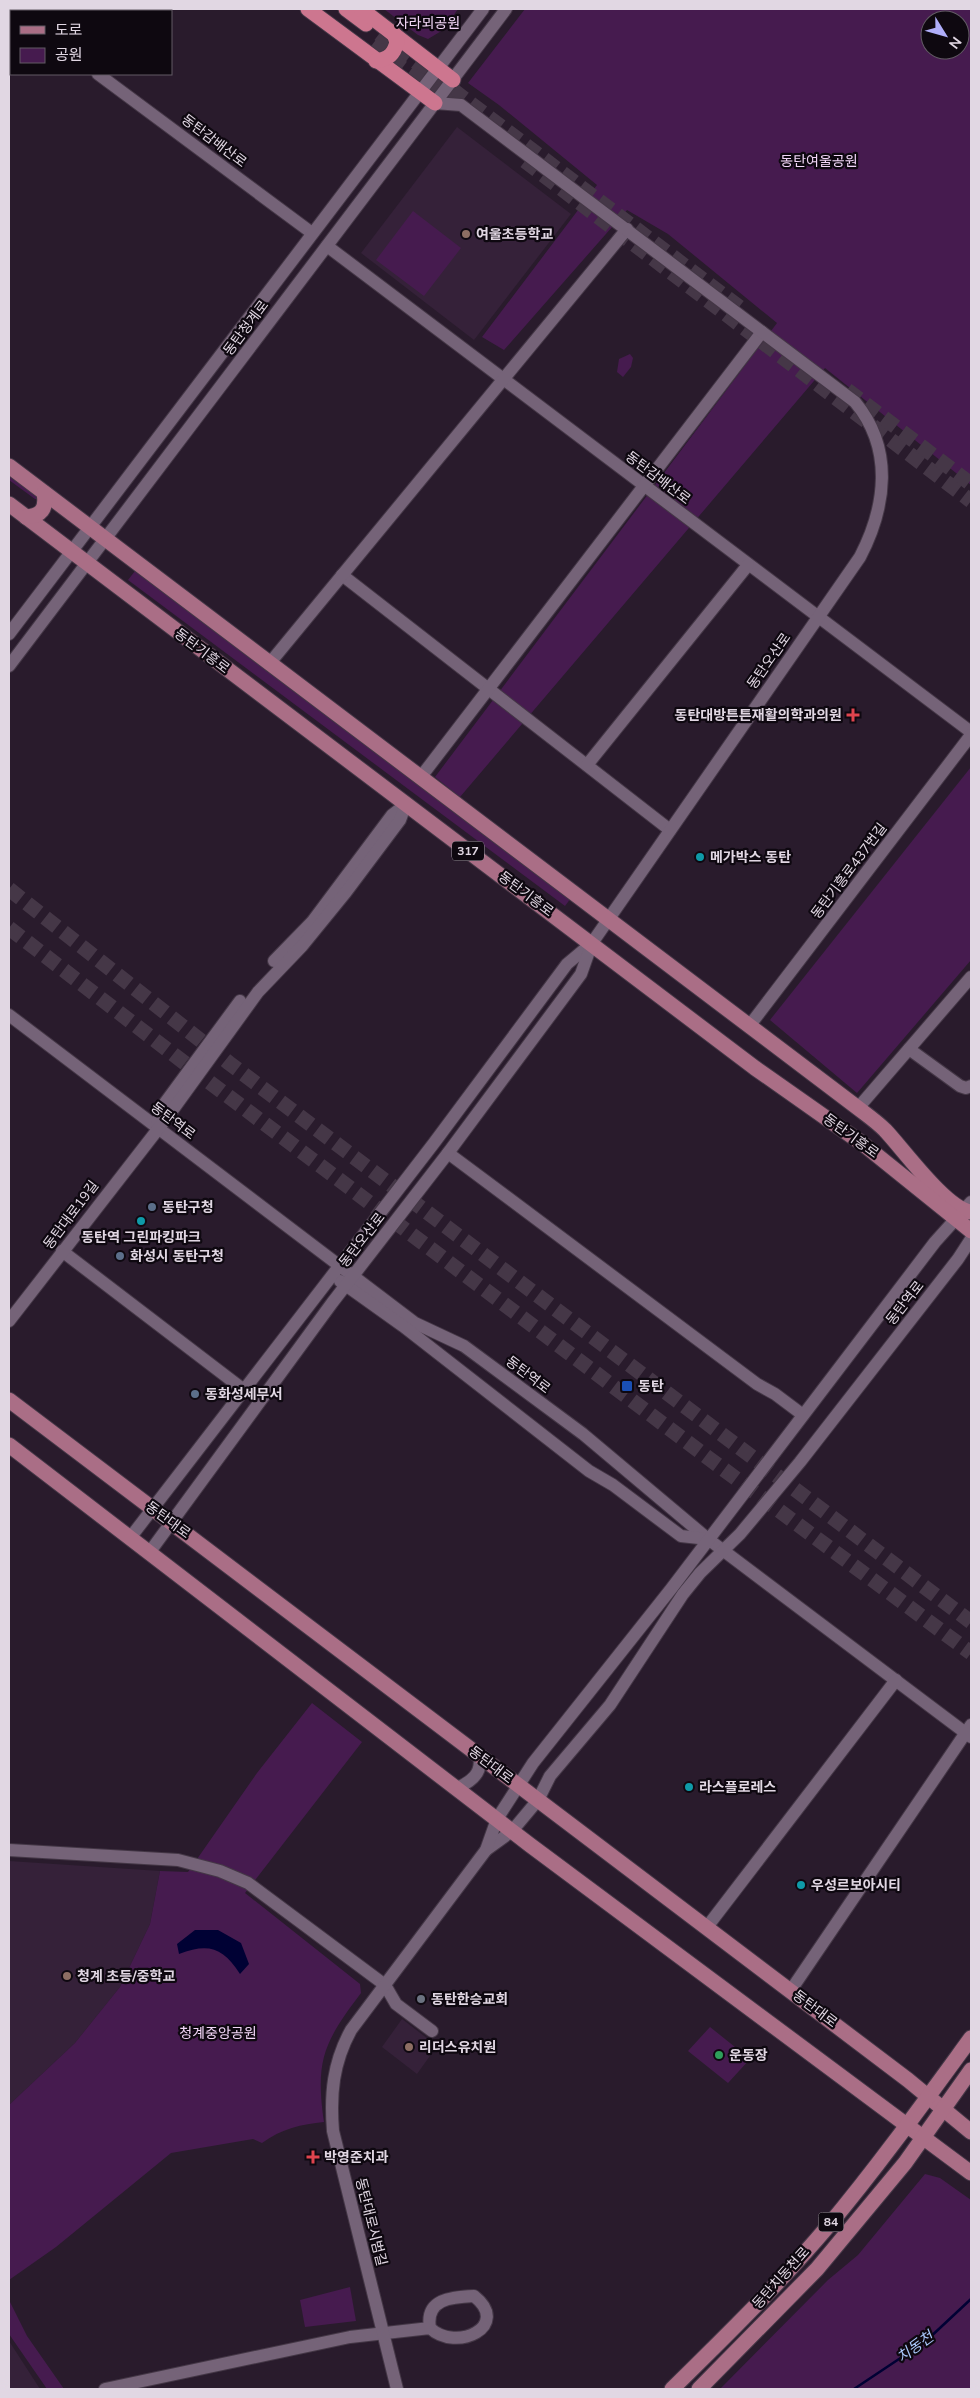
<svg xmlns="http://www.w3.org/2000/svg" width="980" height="2398" viewBox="0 0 980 2398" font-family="'Nunito Sans','Noto Sans KR',sans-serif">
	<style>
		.built { fill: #352139 }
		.green { fill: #461b4f; fill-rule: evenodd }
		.water { fill: #000134 }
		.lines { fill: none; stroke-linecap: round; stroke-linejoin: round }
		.stream { stroke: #000134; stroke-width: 2.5 }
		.highway-tunnel { stroke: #453747; stroke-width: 15; stroke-dasharray: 15 8; stroke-linecap: butt }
		.minor-casing { stroke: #443746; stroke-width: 14 }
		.major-casing { stroke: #443746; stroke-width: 17 }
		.highway-casing { stroke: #443746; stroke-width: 17 }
		.minor { stroke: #756378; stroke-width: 12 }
		.major { stroke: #aa6e86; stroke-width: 15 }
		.highway { stroke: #cd768f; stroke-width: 15 }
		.education-dot { fill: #8d6e63; stroke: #0e0810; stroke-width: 2 }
		.health-dot { fill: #e0444e; stroke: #0e0810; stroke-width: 2 }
		.culture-dot { fill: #0f9aa8; stroke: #0e0810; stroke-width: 2 }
		.service-dot { fill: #5c6f8a; stroke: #0e0810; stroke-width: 2 }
		.transit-dot { fill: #1a4fb4; stroke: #0e0810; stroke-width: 2 }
		.worship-dot { fill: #6b7280; stroke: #0e0810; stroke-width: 2 }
		.leisure-dot { fill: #2e9e5b; stroke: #0e0810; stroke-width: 2 }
		.labels { text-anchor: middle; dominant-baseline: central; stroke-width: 4.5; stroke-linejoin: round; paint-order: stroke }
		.shield { fill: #0e0810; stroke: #a299a4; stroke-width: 1 }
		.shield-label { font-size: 12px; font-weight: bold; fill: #e1d7e3 }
		.park-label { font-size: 14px; fill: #f2d6f7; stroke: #0e0810 }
		.street-label { font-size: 14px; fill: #e1d7e3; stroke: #0e0810 }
		.poi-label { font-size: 14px; font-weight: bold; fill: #e1d7e3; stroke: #0e0810; text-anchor: start }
		.water-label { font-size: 15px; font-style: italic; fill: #a9c7fa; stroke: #0e0810 }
	</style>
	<rect width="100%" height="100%" fill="#291b2c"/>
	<g class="built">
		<polygon points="457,127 571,214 474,340 361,253"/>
		<polygon points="9,1861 160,1871 150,1924 120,1987 75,2043 9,2105"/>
		<polygon points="402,2019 437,2046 417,2074 382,2047"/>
		<polygon points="9,2341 40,2389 9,2389"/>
	</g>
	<g class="green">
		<polygon points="384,9 458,9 443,30 428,39 418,35"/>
		<path d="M525 9H971V485L825 368 460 797 435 777 777 323 668 234 627 210 504 350 482 337 597 185 499 105 468 83ZM930 20H960V50H930Z"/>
		<polygon points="413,211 461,248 424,296 376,260"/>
		<polygon points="630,354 633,358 631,367 623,377 617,372 619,359"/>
		<polygon points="9,473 39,495 38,499 35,499 9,480"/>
		<polygon points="135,571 571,898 565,906 128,580"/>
		<polygon points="971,767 971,960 857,1093 770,1020"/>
		<path d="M312 1703 362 1742 245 1893 360 1984 361 1993C324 2042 315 2060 324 2122 302 2124 281 2129 262 2143L253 2139 171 2153 56 2247 9 2280V2105L75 2043 120 1987 150 1924 160 1871 188 1872 257 1773Z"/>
		<polygon points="710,2027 750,2059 728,2083 688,2051"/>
		<polygon points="925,2174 940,2178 971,2200 971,2389 720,2389 828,2280 858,2255"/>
		<polygon points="350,2287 356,2321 305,2327 300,2300"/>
		<polygon points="9,2300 27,2336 64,2389 47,2389 9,2334"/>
	</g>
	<path class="water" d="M195 1930H218L241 1943 249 1964 240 1974C223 1947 208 1943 179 1954L177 1944Z"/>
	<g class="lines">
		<polyline class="stream" points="854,2389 926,2341 971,2299"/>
		<g class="highway-tunnel">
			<polyline points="379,34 743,310"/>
			<polyline points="372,45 451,104"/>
			<polyline points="525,161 971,501"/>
			<polyline points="847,390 971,484"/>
			<polyline points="9,889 229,1063 971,1622"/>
			<polyline points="9,928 208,1081 711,1460 971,1653"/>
		</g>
		<g class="minor-casing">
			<g id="minor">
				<polyline points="11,9 14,11"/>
				<polyline points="98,74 312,233"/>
				<polyline points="327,246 971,732"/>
				<polyline points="342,575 670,830"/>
				<polyline points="9,634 483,9"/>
				<polyline points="269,664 627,229"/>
				<polyline points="9,666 506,9"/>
				<polyline points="587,765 748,565"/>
				<polyline points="420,778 762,332"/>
				<polyline points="274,961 312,922 392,815 405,805"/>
				<polyline points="9,1015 415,1323 464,1346 583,1434 708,1539 971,1737"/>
				<polyline points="750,1025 971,735"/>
				<polyline points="909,1049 960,1086 966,1088 971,1086"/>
				<polyline points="858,1108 971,977"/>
				<polyline points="157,1125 162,1107 240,1001"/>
				<polyline points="448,1153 757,1384 775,1394 803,1415"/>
				<polyline points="62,1251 244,1390"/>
				<polyline points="340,1281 403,1326 589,1471 613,1485 681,1536 708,1539"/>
				<polyline points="9,1321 169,1115 258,992 302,946 346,892 400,820 406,804"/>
				<polyline points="130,1538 434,1143 567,964 592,943"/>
				<path d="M149 1553 332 1303 448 1153 581 974 592 943 860 557C886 507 894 449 855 402L461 105 435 103"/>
				<path d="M457 1788C471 1782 483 1773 479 1756"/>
				<polyline points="9,1850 178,1860 220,1871 248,1883 385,1985 396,2004 432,2031"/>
				<polyline points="486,1850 512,1831 538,1800 550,1776 610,1705 683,1594 700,1573 740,1534 800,1462 958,1259 971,1239"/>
				<polyline points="707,1927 896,1680"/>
				<polyline points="791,1990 971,1725"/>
				<path d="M105 2389 350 2337 430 2328C456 2353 512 2326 474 2296 451 2297 425 2299 430 2328"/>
				<path d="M397 2389 333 2131C330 2094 333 2063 351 2030L486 1850 497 1819 533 1763 671 1589 935 1242 971 1202"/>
			</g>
		</g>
		<g class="major-casing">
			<g id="major">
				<path d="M9 466 858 1108C867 1115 877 1122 885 1130 904 1150 946 1209 971 1212"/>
				<polyline points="9,504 755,1068 863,1144 971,1231"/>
				<path d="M26 517C41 516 47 509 44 493"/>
				<polyline points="9,1400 908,2080 971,2132"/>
				<polyline points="9,1445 530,1845 971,2173"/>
				<path d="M672 2389C726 2336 780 2283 829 2225 879 2165 925 2101 971 2038"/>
				<polyline points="699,2389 817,2269 905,2163 971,2070"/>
			</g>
		</g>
		<g class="highway-casing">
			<g id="highway">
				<polyline points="308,9 435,103"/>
				<polyline points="346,9 366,24"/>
				<polyline points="361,9 453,80"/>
				<path d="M376 61C389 59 394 54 397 42L394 34"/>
			</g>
		</g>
		<use href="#minor" class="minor"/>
		<use href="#major" class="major"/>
		<use href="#highway" class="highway"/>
	</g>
	<g class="education-dot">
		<circle cx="466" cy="234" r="5"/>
		<circle cx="67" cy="1976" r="5"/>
		<circle cx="409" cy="2047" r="5"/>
	</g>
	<g class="health-dot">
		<path d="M850.5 707.5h5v5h5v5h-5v5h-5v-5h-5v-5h5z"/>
		<path d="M310.5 2149.5h5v5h5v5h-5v5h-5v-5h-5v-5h5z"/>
	</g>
	<g class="culture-dot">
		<circle cx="700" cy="857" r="5"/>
		<circle cx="141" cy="1221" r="5"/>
		<circle cx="689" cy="1787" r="5"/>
		<circle cx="801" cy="1885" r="5"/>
	</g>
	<g class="service-dot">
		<circle cx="152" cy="1207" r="5"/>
		<circle cx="120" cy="1256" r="5"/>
		<circle cx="195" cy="1394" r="5"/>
	</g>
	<rect class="transit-dot" x="621" y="1380" width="12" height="12" rx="2.5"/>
	<circle class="worship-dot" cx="421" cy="1999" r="5"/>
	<circle class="leisure-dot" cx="719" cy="2055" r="5"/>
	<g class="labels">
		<g class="shield">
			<rect x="452" y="841.5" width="32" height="19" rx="4"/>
			<rect x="818.5" y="2212.5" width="25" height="19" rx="4"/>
		</g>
		<g class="shield-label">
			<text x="468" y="851">317</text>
			<text x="831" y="2222">84</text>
		</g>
		<g class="park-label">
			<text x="428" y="23">자라뫼공원</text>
			<text x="819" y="161">동탄여울공원</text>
			<text x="218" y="2033">청계중앙공원</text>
		</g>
		<g class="street-label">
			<text transform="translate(214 141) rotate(37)">동탄감배산로</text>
			<text transform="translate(246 328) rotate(-53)">동탄청계로</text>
			<text transform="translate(658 478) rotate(37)">동탄감배산로</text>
			<text transform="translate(202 651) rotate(37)">동탄기흥로</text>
			<text transform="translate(769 661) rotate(-55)">동탄오산로</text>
			<text transform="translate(849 871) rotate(-53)">동탄기흥로437번길</text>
			<text transform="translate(526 894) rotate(37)">동탄기흥로</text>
			<text transform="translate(173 1121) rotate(37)">동탄역로</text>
			<text transform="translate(851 1136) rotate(36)">동탄기흥로</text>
			<text transform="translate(71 1215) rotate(-53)">동탄대로19길</text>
			<text transform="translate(362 1240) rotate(-52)">동탄오산로</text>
			<text transform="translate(905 1303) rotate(-52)">동탄역로</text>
			<text transform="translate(528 1375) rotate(37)">동탄역로</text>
			<text transform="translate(168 1520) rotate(36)">동탄대로</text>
			<text transform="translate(491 1765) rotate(37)">동탄대로</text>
			<text transform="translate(815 2009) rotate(37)">동탄대로</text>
			<text transform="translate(371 2222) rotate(76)">동탄대로시범길</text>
			<text transform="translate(781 2278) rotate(-48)">동탄치동천로</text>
		</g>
		<g class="poi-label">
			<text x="476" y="234">여울초등학교</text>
			<text x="842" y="715" text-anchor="end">동탄대방튼튼재활의학과의원</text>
			<text x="710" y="857">메가박스 동탄</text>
			<text x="162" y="1207">동탄구청</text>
			<text x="141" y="1237" text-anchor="middle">동탄역 그린파킹파크</text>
			<text x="130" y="1256">화성시 동탄구청</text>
			<text x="638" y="1386">동탄</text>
			<text x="205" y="1394">동화성세무서</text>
			<text x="699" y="1787">라스플로레스</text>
			<text x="811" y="1885">우성르보아시티</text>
			<text x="77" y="1976">청계 초등/중학교</text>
			<text x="431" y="1999">동탄한승교회</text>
			<text x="419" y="2047">리더스유치원</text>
			<text x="729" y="2055">운동장</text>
			<text x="324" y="2157">박영준치과</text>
		</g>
		<g class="water-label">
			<text transform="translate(915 2347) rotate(-36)">치동천</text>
		</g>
	</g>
	<rect width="980" height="2398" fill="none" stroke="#e1d7e3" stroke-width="20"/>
	<rect x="10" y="10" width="162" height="65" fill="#0e0810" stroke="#625b64"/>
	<rect x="20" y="26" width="25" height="8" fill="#aa6e86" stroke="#625b64"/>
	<text x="55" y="35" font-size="15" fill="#e1d7e3">도로</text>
	<rect x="20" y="48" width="25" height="15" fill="#461b4f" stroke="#625b64"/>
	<text x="55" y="60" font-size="15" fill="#e1d7e3">공원</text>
	<g transform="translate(945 35) rotate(127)"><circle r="24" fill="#0e0810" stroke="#625b64"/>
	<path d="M0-4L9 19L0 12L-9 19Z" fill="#b0aefa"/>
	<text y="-8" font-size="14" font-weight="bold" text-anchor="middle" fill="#e1d7e3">N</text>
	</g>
</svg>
